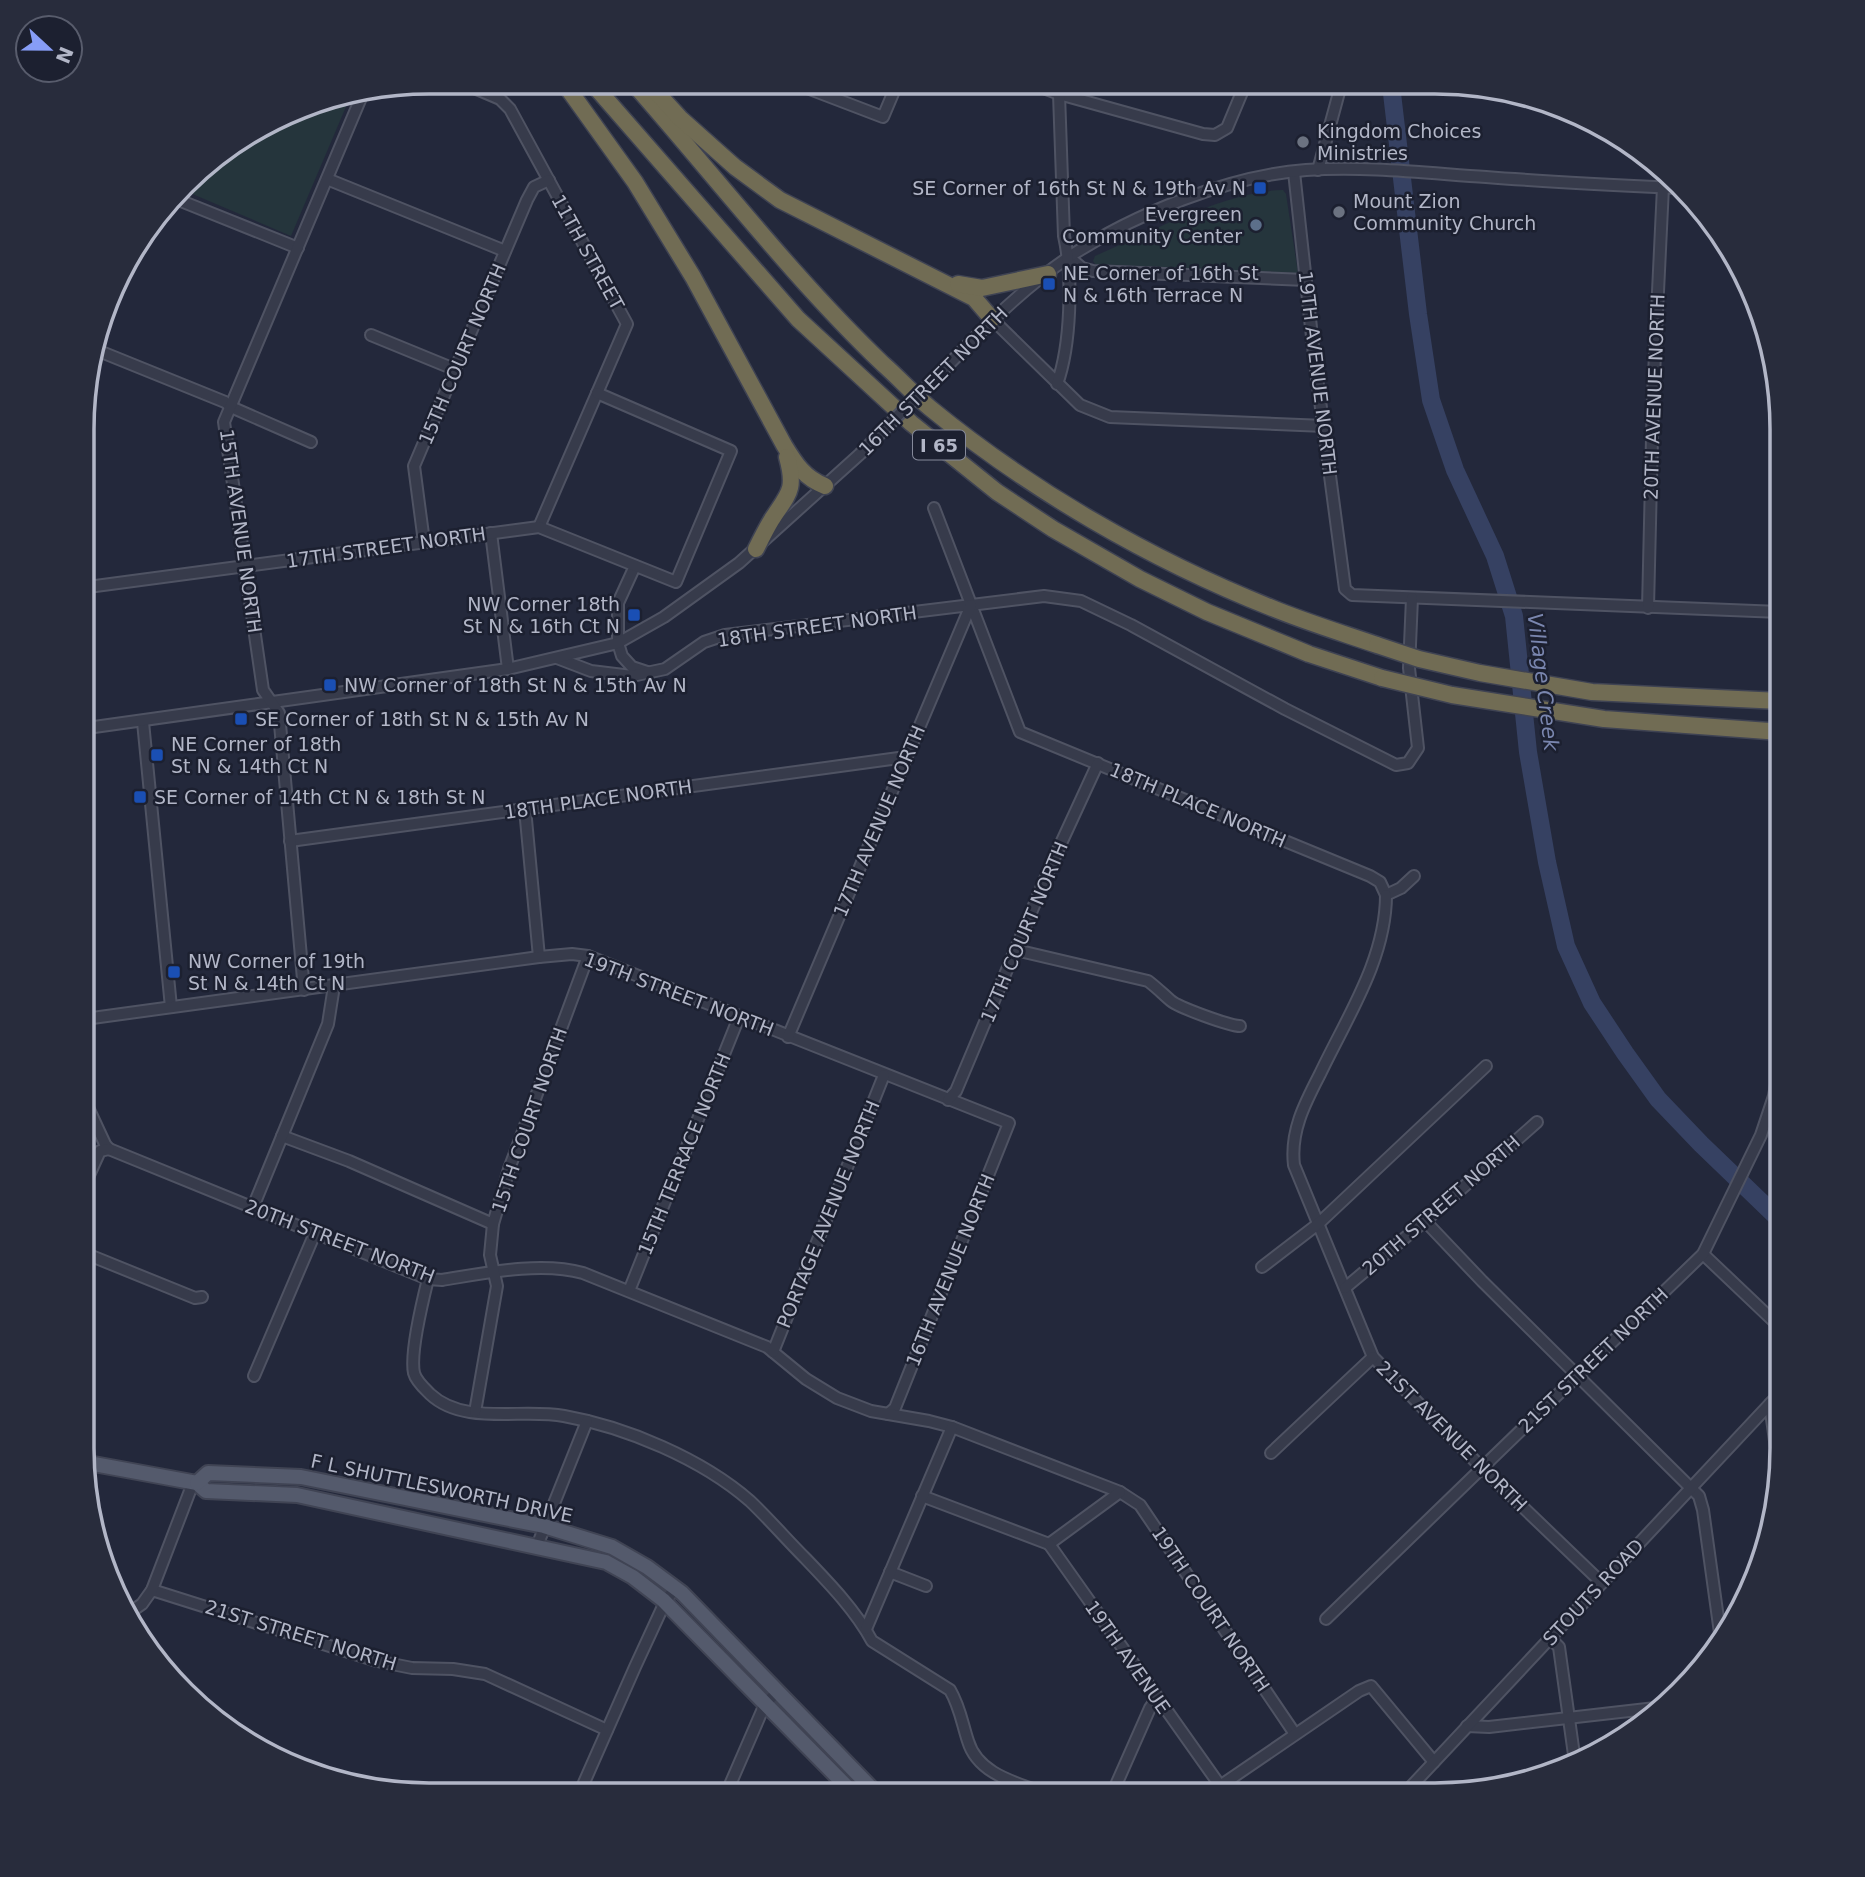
<svg xmlns="http://www.w3.org/2000/svg" width="1865" height="1877" viewBox="0 0 1865 1877" font-family="'DejaVu Sans',sans-serif">
	<style>
		.green { fill: #25353c }
		.lines { fill: none; stroke-linecap: round; stroke-linejoin: round }
		.river { stroke: #364162; stroke-width: 18 }
		.minor-casing { stroke: #4f5363; stroke-width: 14 }
		.major-casing { stroke: #404454; stroke-width: 18 }
		.highway-casing { stroke: #3f4353; stroke-width: 19 }
		.minor { stroke: #373b4b; stroke-width: 10 }
		.major { stroke: #545a6c; stroke-width: 14 }
		.highway { stroke: #716c54; stroke-width: 16 }
		.minor-bridge-casing { stroke: #4f5363; stroke-width: 14; stroke-linecap: butt }
		.highway-bridge-casing { stroke: #3f4353; stroke-width: 19; stroke-linecap: butt }
		.minor-bridge { stroke: #373b4b; stroke-width: 10 }
		.highway-bridge { stroke: #716c54; stroke-width: 16 }
		.worship-dot { fill: #6b7280; stroke: #1c2030; stroke-width: 2.5 }
		.transit-dot { fill: #1a4fb4; stroke: #1c2030; stroke-width: 2.5 }
		.service-dot { fill: #5c6f8a; stroke: #1c2030; stroke-width: 2.5 }
		.labels { text-anchor: middle; dominant-baseline: central; stroke-width: 5; stroke-linejoin: round; paint-order: stroke }
		.shield { fill: #1c2030; stroke: #85899a; stroke-width: 2 }
		.shield-label { font-size: 18px; font-weight: bold; fill: #b2b6c7 }
		.poi-label { font-size: 19px; fill: #b2b6c7; stroke: #1c2030; text-anchor: start }
		.street-label { font-size: 19px; fill: #b2b6c7; stroke: #1c2030 }
		.water-label { font-size: 21px; font-style: italic; fill: #7a86af; stroke: #1c2030 }
		.rim { fill: none; stroke: #b2b6c7; stroke-width: 3.5 }
	</style>
	<rect width="100%" height="100%" fill="#23283b"/>
	<g class="green">
		<polygon points="351,95 291,236 183,190 201,168 318,101"/>
		<path d="M1283 190 1286 194 1298 273 1095 264 1093 261 1095 256C1148 233 1226 191 1283 190Z"/>
	</g>
	<g class="lines">
		<polyline class="river" points="1391,85 1418,314 1431,400 1455,470 1495,556 1514,616 1528,752 1547,862 1566,946 1592,1003 1625,1053 1658,1099 1701,1144 1782,1222"/>
		<g class="minor-casing">
			<g id="minor">
				<polyline points="460,82 500,99 510,109 627,324 539,527"/>
				<polyline points="794,83 883,117 897,84"/>
				<polyline points="1033,84 1059,94 1203,134 1215,135 1227,128 1245,85"/>
				<polyline points="1318,170 1341,85"/>
				<polyline points="1294,172 1314,355 1345,589 1352,595 1782,612"/>
				<polyline points="327,179 505,251"/>
				<polyline points="176,199 298,248"/>
				<polyline points="1069,257 1082,268 1093,271 1306,280"/>
				<polyline points="992,319 1080,405 1110,417 1325,426"/>
				<polyline points="371,335 454,369"/>
				<polyline points="94,349 225,402 231,407 311,442"/>
				<path d="M958 355C991 320 1029 284 1069 257 1134 214 1228 176 1306 170 1366 166 1426 173 1486 177 1549 182 1613 185 1676 188"/>
				<path d="M1057 384C1071 345 1073 276 1064 236L1059 94"/>
				<polyline points="934,508 1020,732 1370,876 1380,882 1386,895 1401,888 1414,876"/>
				<polyline points="491,533 508,669"/>
				<polyline points="424,542 414,466 527,200 534,187 549,180"/>
				<polyline points="635,566 618,603 618,643 622,656 632,667 647,672"/>
				<polyline points="88,587 539,527 676,582 731,451 597,393"/>
				<polyline points="1648,608 1653,396 1663,187"/>
				<polyline points="557,658 591,671 632,676 665,669 704,642 725,635 1044,596 1081,601 1131,625 1285,709 1396,765 1408,763 1418,748 1409,668 1412,598"/>
				<polyline points="143,722 171,1007"/>
				<polyline points="87,728 508,669 618,643 664,617 739,563 860,454"/>
				<polyline points="525,809 539,957"/>
				<polyline points="290,841 906,757"/>
				<path d="M1386 895C1386 959 1347 1017 1320 1074 1305 1103 1290 1131 1294 1165L1373 1357 1482 1468 1602 1583"/>
				<path d="M1016 950 1148 981C1156 987 1162 993 1170 1000 1177 1007 1230 1026 1240 1026"/>
				<polyline points="304,990 279,713 263,690 224,422 363,93"/>
				<polyline points="85,1019 539,957 572,954 588,956 1009,1123 895,1408 888,1414"/>
				<polyline points="788,1037 971,605"/>
				<polyline points="948,1100 956,1091 1051,865 1098,763"/>
				<polyline points="85,1101 105,1144 109,1149"/>
				<polyline points="282,1136 349,1161 493,1224"/>
				<path d="M109 1149 428 1279 442 1280C485 1273 541 1261 583 1273L767 1347 806 1379 837 1398 871 1411 929 1421 952 1427 1120 1492 1140 1505 1295 1734"/>
				<polyline points="84,1186 100,1151 109,1149"/>
				<polyline points="253,1207 328,1024 334,986"/>
				<polyline points="1425,1221 1482,1281 1699,1496 1703,1510 1721,1640"/>
				<polyline points="84,1253 195,1298 202,1297"/>
				<polyline points="1703,1254 1782,1329"/>
				<polyline points="1262,1267 1318,1224 1486,1066"/>
				<path d="M428 1279C423 1299 410 1354 414 1373 416 1381 425 1389 430 1394 464 1426 522 1408 564 1416 626 1427 702 1459 750 1501 769 1519 787 1540 805 1558 829 1583 856 1611 872 1641L950 1690C960 1707 962 1723 968 1741 978 1775 1018 1783 1046 1794"/>
				<polyline points="1345,1288 1425,1221 1537,1122"/>
				<polyline points="629,1291 739,1017"/>
				<polyline points="773,1352 884,1075"/>
				<polyline points="254,1376 315,1233"/>
				<polyline points="1770,1404 1780,1478"/>
				<polyline points="475,1412 497,1286 490,1255 493,1224 509,1169 588,956"/>
				<polyline points="1271,1453 1373,1357"/>
				<polyline points="922,1496 1049,1544 1120,1492"/>
				<polyline points="1049,1544 1226,1794"/>
				<polyline points="537,1546 587,1421"/>
				<polyline points="890,1572 926,1586"/>
				<polyline points="152,1590 377,1661 412,1668 453,1669 485,1674 607,1730"/>
				<polyline points="129,1613 142,1604 152,1590 193,1483"/>
				<polyline points="1326,1619 1703,1254 1761,1135 1774,1096 1782,1050"/>
				<polyline points="866,1629 952,1427"/>
				<polyline points="1550,1638 1559,1647 1575,1762"/>
				<polyline points="1467,1726 1489,1727 1664,1707"/>
				<polyline points="579,1794 635,1667 665,1602 675,1588"/>
				<polyline points="726,1794 765,1704 777,1692"/>
				<polyline points="1112,1794 1150,1708 1157,1698"/>
				<polyline points="1205,1794 1220,1786 1359,1691 1371,1686 1434,1762"/>
				<polyline points="1404,1794 1782,1391"/>
			</g>
		</g>
		<g class="major-casing">
			<g id="major">
				<polyline points="83,1462 197,1483 206,1491 297,1495 606,1562 633,1577 663,1600 854,1794"/>
				<polyline points="197,1483 208,1473 301,1477 544,1526 612,1547 647,1567 682,1593 877,1794"/>
			</g>
		</g>
		<g class="highway-casing">
			<g id="highway">
				<path d="M564 83 635 182 693 277 784 445C795 463 804 478 825 486"/>
				<polyline points="592,83 798,319 911,423 997,492 1053,529 1140,579 1207,612 1309,654 1382,678"/>
				<path d="M633 83C716 177 792 277 883 364 899 378 913 394 930 408 1030 490 1151 560 1272 608 1306 622 1342 633 1377 645"/>
				<polyline points="648,83 680,118 735,167 780,200 974,298 992,319"/>
				<polyline points="958,284 982,288 1048,274"/>
				<path d="M756 549C761 539 766 529 772 519 789 493 796 490 787 457"/>
			</g>
		</g>
		<use href="#minor" class="minor"/>
		<use href="#major" class="major"/>
		<use href="#highway" class="highway"/>
		<g class="minor-bridge-casing">
			<polyline id="minor-bridge" points="860,454 958,355"/>
		</g>
		<g class="highway-bridge-casing">
			<g id="highway-bridge">
				<polyline points="1377,645 1419,659 1480,673 1592,692 1782,701"/>
				<polyline points="1382,678 1452,695 1604,719 1782,732"/>
			</g>
		</g>
		<use href="#minor-bridge" class="minor-bridge"/>
		<use href="#highway-bridge" class="highway-bridge"/>
	</g>
	<g class="worship-dot">
		<circle cx="1303" cy="142" r="7"/>
		<circle cx="1339" cy="212" r="7"/>
	</g>
	<g class="transit-dot">
		<rect x="1253" y="181" width="14" height="14" rx="3.5"/>
		<rect x="1042" y="277" width="14" height="14" rx="3.5"/>
		<rect x="627" y="608" width="14" height="14" rx="3.5"/>
		<rect x="323" y="678" width="14" height="14" rx="3.5"/>
		<rect x="234" y="712" width="14" height="14" rx="3.5"/>
		<rect x="150" y="748" width="14" height="14" rx="3.5"/>
		<rect x="133" y="790" width="14" height="14" rx="3.5"/>
		<rect x="167" y="965" width="14" height="14" rx="3.5"/>
	</g>
	<circle class="service-dot" cx="1256" cy="225" r="7"/>
	<g class="labels">
		<rect class="shield" x="913" y="430.5" width="52" height="29" rx="5"/>
		<g class="shield-label">
			<text x="939" y="445">I 65</text>
		</g>
		<g class="poi-label">
			<text x="1317" y="131">Kingdom Choices<tspan x="1317" dy="22">Ministries</tspan></text>
			<text x="1246" y="188" text-anchor="end">SE Corner of 16th St N &amp; 19th Av N</text>
			<text x="1353" y="201">Mount Zion<tspan x="1353" dy="22">Community Church</tspan></text>
			<text x="1242" y="214" text-anchor="end">Evergreen<tspan x="1242" dy="22">Community Center</tspan></text>
			<text x="1063" y="273">NE Corner of 16th St<tspan x="1063" dy="22">N &amp; 16th Terrace N</tspan></text>
			<text x="620" y="604" text-anchor="end">NW Corner 18th<tspan x="620" dy="22">St N &amp; 16th Ct N</tspan></text>
			<text x="344" y="685">NW Corner of 18th St N &amp; 15th Av N</text>
			<text x="255" y="719">SE Corner of 18th St N &amp; 15th Av N</text>
			<text x="171" y="744">NE Corner of 18th<tspan x="171" dy="22">St N &amp; 14th Ct N</tspan></text>
			<text x="154" y="797">SE Corner of 14th Ct N &amp; 18th St N</text>
			<text x="188" y="961">NW Corner of 19th<tspan x="188" dy="22">St N &amp; 14th Ct N</tspan></text>
		</g>
		<g class="street-label">
			<text transform="translate(588 252) rotate(61)">11TH STREET</text>
			<text transform="translate(462 354) rotate(-67)">15TH COURT NORTH</text>
			<text transform="translate(1318 373) rotate(83)">19TH AVENUE NORTH</text>
			<text transform="translate(933 381) rotate(-45)">16TH STREET NORTH</text>
			<text transform="translate(1654 397) rotate(-88)">20TH AVENUE NORTH</text>
			<text transform="translate(241 531) rotate(82)">15TH AVENUE NORTH</text>
			<text transform="translate(386 547) rotate(-8)">17TH STREET NORTH</text>
			<text transform="translate(817 626) rotate(-8)">18TH STREET NORTH</text>
			<text transform="translate(598 799) rotate(-8)">18TH PLACE NORTH</text>
			<text transform="translate(1198 805) rotate(23)">18TH PLACE NORTH</text>
			<text transform="translate(879 821) rotate(-67)">17TH AVENUE NORTH</text>
			<text transform="translate(1024 932) rotate(-67)">17TH COURT NORTH</text>
			<text transform="translate(679 994) rotate(21)">19TH STREET NORTH</text>
			<text transform="translate(529 1120) rotate(-71)">15TH COURT NORTH</text>
			<text transform="translate(684 1154) rotate(-68)">15TH TERRACE NORTH</text>
			<text transform="translate(1441 1205) rotate(-41)">20TH STREET NORTH</text>
			<text transform="translate(828 1214) rotate(-68)">PORTAGE AVENUE NORTH</text>
			<text transform="translate(340 1241) rotate(21)">20TH STREET NORTH</text>
			<text transform="translate(950 1270) rotate(-68)">16TH AVENUE NORTH</text>
			<text transform="translate(1593 1360) rotate(-44)">21ST STREET NORTH</text>
			<text transform="translate(1452 1436) rotate(45)">21ST AVENUE NORTH</text>
			<text transform="translate(442 1488) rotate(12)">F L SHUTTLESWORTH DRIVE</text>
			<text transform="translate(1593 1592) rotate(-47)">STOUTS ROAD</text>
			<text transform="translate(1211 1609) rotate(56)">19TH COURT NORTH</text>
			<text transform="translate(301 1635) rotate(17)">21ST STREET NORTH</text>
			<text transform="translate(1128 1657) rotate(55)">19TH AVENUE</text>
		</g>
		<g class="water-label">
			<text transform="translate(1543 682) rotate(83)">Village Creek</text>
		</g>
	</g>
	<path d="M0 0H1865V1877H0ZM429 94H1435A335 335 0 0 1 1770 429V1448A335 335 0 0 1 1435 1783H429A335 335 0 0 1 94 1448V429A335 335 0 0 1 429 94Z" fill="#282c3c" fill-rule="evenodd"/>
	<path class="rim" d="M429 94H1435A335 335 0 0 1 1770 429V1448A335 335 0 0 1 1435 1783H429A335 335 0 0 1 94 1448V429A335 335 0 0 1 429 94Z"/>
	<g transform="translate(49 49) rotate(112)"><circle r="33" fill="#1c2030" stroke="#585c6c" stroke-width="2"/>
	<path d="M0-5L12 26L0 18L-12 26Z" fill="#879df7"/>
	<text y="-10" font-size="19" font-weight="bold" text-anchor="middle" fill="#b2b6c7">N</text>
	</g>
</svg>
